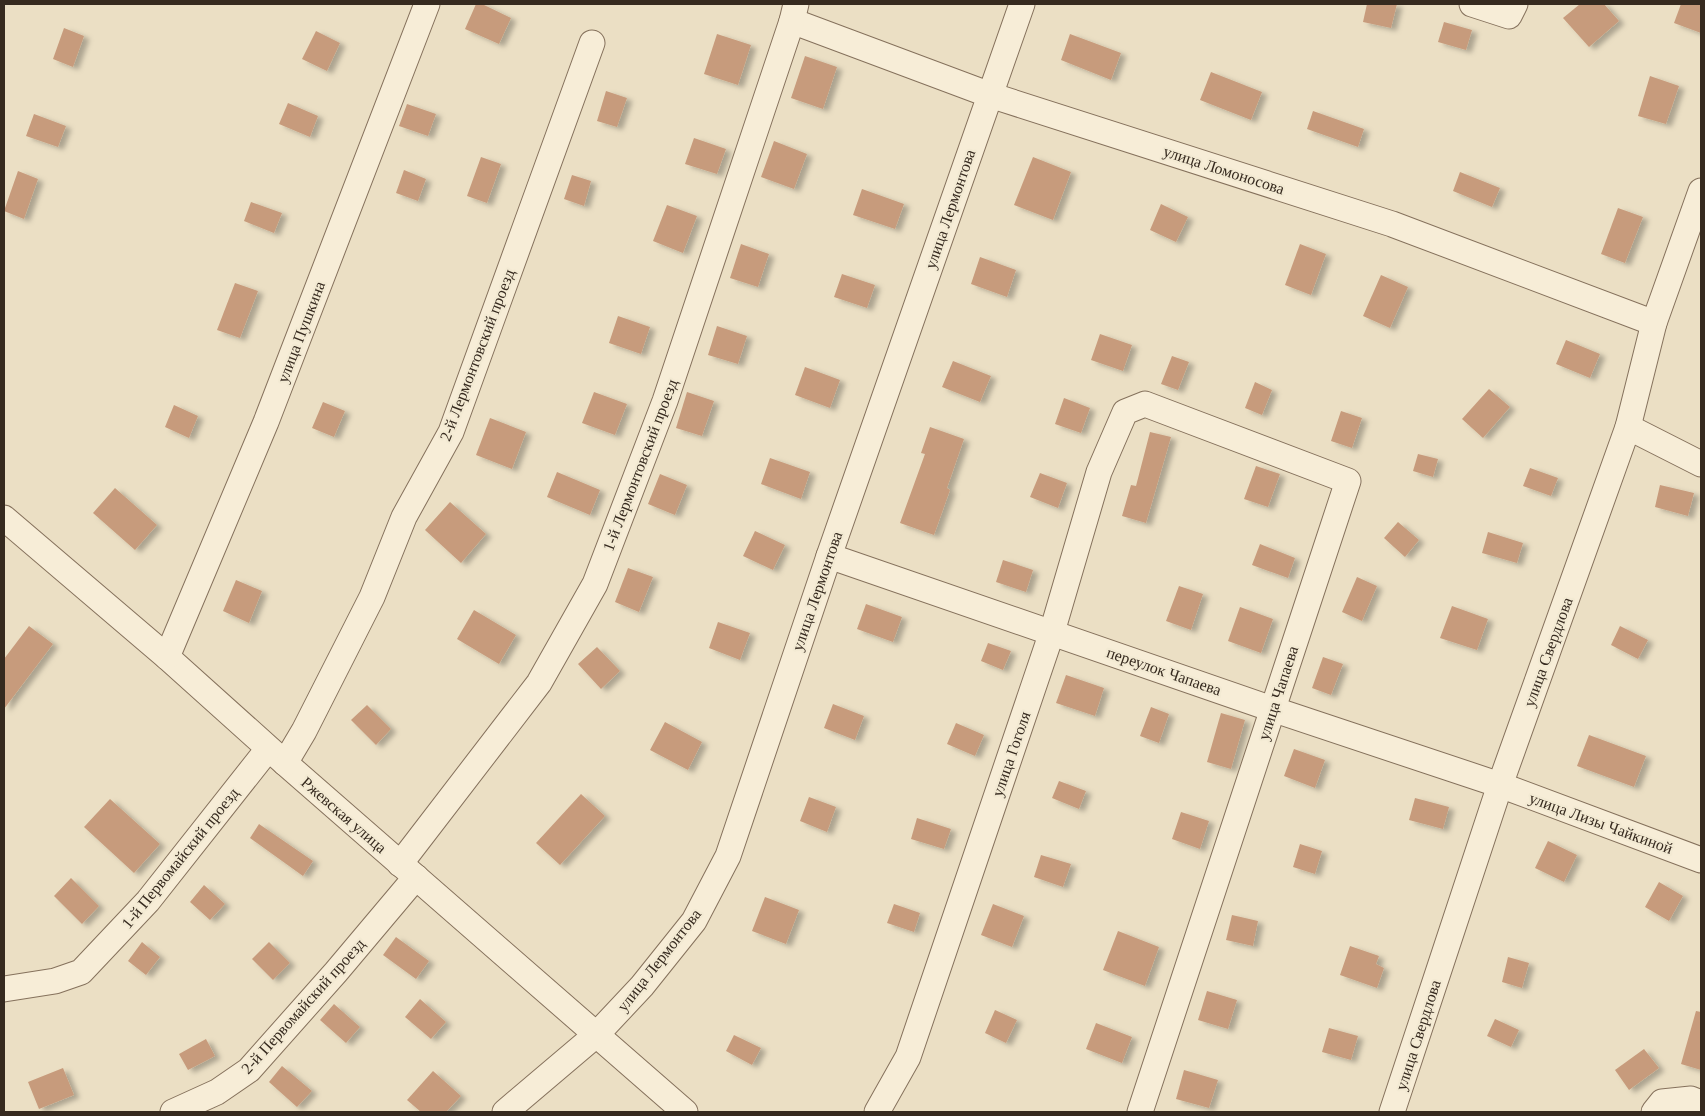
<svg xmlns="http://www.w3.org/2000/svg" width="1705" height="1116" viewBox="0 0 1705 1116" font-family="Georgia,serif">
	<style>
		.building { fill: #c79b7c; filter: url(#shadow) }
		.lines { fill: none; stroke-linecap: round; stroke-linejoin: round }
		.minor-casing { stroke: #85715c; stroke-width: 27 }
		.minor { stroke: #f7edd7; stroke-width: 25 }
		.labels { text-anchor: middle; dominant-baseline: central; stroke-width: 4.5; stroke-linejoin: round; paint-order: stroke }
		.street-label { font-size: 16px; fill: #362a1f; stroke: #f3ead3 }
	</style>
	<defs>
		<filter id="shadow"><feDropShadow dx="5.5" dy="3" stdDeviation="2.5" flood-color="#0004"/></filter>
	</defs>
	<rect width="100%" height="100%" fill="#ebdfc4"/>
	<g class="building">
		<polygon points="476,4 482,4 511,18 499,44 465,29"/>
		<polygon points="1367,4 1397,4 1391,28 1363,22"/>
		<polygon points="1580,4 1604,4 1619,21 1589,47 1563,18"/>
		<polygon points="1681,4 1701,4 1701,33 1674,23"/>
		<polygon points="1444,22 1472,30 1466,50 1438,42"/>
		<polygon points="64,28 84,36 73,67 53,59"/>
		<polygon points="316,31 340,43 327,71 302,59"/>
		<polygon points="717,34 751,45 738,85 704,74"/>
		<polygon points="1070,34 1121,53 1111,80 1061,60"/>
		<polygon points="805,56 837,67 823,109 791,98"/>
		<polygon points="1211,72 1262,92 1251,120 1200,100"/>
		<polygon points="1650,76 1679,86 1666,124 1638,116"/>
		<polygon points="606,91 627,98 617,127 597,121"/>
		<polygon points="288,103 318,116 310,137 279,124"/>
		<polygon points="407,104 436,114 428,136 399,126"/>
		<polygon points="1313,111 1364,129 1358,147 1307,129"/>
		<polygon points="34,114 66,126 58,147 26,136"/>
		<polygon points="694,138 726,149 717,174 685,164"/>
		<polygon points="774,141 807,154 794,189 761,177"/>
		<polygon points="481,157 501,164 487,203 467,196"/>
		<polygon points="1033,157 1071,172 1053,220 1014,205"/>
		<polygon points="404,170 426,179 418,201 396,193"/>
		<polygon points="18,171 38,179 24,219 4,211"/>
		<polygon points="1460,172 1500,188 1492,207 1453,191"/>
		<polygon points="572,175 591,181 584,206 564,199"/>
		<polygon points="862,189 904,204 895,229 853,215"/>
		<polygon points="251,202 282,213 274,233 244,221"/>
		<polygon points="1161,204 1188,217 1176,242 1150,230"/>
		<polygon points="667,205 697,216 683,253 653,241"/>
		<polygon points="1618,208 1643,217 1625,263 1601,254"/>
		<polygon points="741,244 769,254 758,287 730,278"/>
		<polygon points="1300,244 1326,254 1311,295 1285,285"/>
		<polygon points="980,257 1016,270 1007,297 971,284"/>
		<polygon points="842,274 875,285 867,308 834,297"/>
		<polygon points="1381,275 1408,287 1390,328 1363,316"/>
		<polygon points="235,283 258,291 240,338 217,330"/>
		<polygon points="618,316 650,327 641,354 609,343"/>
		<polygon points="717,326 747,336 738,364 708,355"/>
		<polygon points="1100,334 1132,345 1123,371 1091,360"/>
		<polygon points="1566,340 1600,354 1590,378 1556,364"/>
		<polygon points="1172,356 1189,362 1178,390 1161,384"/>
		<polygon points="953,361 991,376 980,402 942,387"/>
		<polygon points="805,367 840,380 830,408 795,395"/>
		<polygon points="1255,382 1272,390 1262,415 1245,408"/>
		<polygon points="1489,389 1510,407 1483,438 1462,419"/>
		<polygon points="594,392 627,404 615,435 582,423"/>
		<polygon points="687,392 714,401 702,436 676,428"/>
		<polygon points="1064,398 1090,408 1081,433 1055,424"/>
		<polygon points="323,402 345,411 334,437 312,428"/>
		<polygon points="174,405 198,416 189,438 165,427"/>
		<polygon points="1341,411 1362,418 1352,448 1331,441"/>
		<polygon points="490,418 526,432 512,469 476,455"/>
		<polygon points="930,427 964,439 947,488 950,490 934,535 900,523 925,454 921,453"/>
		<polygon points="1150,432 1171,437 1146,523 1122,516 1131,485 1136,486"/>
		<polygon points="1418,454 1438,459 1433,477 1413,471"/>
		<polygon points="770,458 810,472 801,499 761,484"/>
		<polygon points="1256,466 1280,474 1268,507 1244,499"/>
		<polygon points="1530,468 1558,478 1551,496 1523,486"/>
		<polygon points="557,472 600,490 590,515 547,497"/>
		<polygon points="1040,473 1067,483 1058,508 1030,497"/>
		<polygon points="660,474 687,485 675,515 648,504"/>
		<polygon points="1660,485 1694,493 1688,516 1655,507"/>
		<polygon points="115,488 157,525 135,550 93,513"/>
		<polygon points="450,502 486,534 461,563 425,530"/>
		<polygon points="1398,522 1419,540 1405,557 1384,538"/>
		<polygon points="755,531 785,545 773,570 743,556"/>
		<polygon points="1488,532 1523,543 1517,563 1482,553"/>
		<polygon points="1260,544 1295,558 1288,578 1252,565"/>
		<polygon points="1003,560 1033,570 1026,592 996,582"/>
		<polygon points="628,568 653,577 639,612 615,602"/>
		<polygon points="1357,577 1377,586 1362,621 1342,612"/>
		<polygon points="236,580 262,591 249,623 223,611"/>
		<polygon points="1179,586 1203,594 1191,630 1166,621"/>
		<polygon points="866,604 902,617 893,642 857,629"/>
		<polygon points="1452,606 1488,619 1477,650 1440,638"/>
		<polygon points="1240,607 1273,619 1261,653 1228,641"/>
		<polygon points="474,610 516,635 499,664 457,639"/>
		<polygon points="718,622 750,633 740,660 709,648"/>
		<polygon points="29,626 53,644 4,709 4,659"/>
		<polygon points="1620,626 1648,640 1638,659 1611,645"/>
		<polygon points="988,643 1011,651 1003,670 981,661"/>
		<polygon points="597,647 620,671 601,689 578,664"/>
		<polygon points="1323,657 1343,664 1331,695 1312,688"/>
		<polygon points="1066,675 1104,688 1095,716 1056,703"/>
		<polygon points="833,704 864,716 855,740 824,728"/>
		<polygon points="367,705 391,729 376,745 351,720"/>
		<polygon points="1151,707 1169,714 1159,743 1140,736"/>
		<polygon points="1221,713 1245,720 1231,769 1207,762"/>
		<polygon points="665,722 702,742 688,770 650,750"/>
		<polygon points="956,723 984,735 975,756 947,744"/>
		<polygon points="1589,735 1646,756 1634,787 1577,766"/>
		<polygon points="1294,749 1325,760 1315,788 1284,776"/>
		<polygon points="1059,781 1086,791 1079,809 1052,798"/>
		<polygon points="581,794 605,816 560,865 536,843"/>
		<polygon points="809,797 836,807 827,832 800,821"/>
		<polygon points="1415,798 1449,807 1443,829 1409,820"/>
		<polygon points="110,799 160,844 134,873 84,827"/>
		<polygon points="1181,812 1209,821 1200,849 1172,839"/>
		<polygon points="917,818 951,829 944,849 911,839"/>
		<polygon points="259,824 313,861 303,876 250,838"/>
		<polygon points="1548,841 1577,855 1564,882 1535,868"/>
		<polygon points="1300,844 1322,851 1315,874 1293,867"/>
		<polygon points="1041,855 1071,864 1063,887 1034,877"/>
		<polygon points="71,878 99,906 82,924 54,896"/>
		<polygon points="1659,882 1683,896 1669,921 1645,907"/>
		<polygon points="204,885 225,904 210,920 190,902"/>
		<polygon points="765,897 799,910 786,944 752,931"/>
		<polygon points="894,904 920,913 914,932 887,923"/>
		<polygon points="993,904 1024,916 1012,947 981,935"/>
		<polygon points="1232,915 1258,921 1253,946 1226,940"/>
		<polygon points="1118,931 1159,947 1145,986 1103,970"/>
		<polygon points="396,937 429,961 416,979 383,955"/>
		<polygon points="142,942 160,957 146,975 128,961"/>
		<polygon points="269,942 290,963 273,980 252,959"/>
		<polygon points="1350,946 1379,956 1376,964 1384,968 1377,988 1340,975"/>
		<polygon points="1508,957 1529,963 1522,988 1502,982"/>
		<polygon points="1207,991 1237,1000 1228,1029 1198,1020"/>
		<polygon points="420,999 446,1022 431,1039 405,1017"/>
		<polygon points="334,1004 360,1027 346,1043 320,1020"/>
		<polygon points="995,1010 1017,1020 1006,1043 985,1033"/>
		<polygon points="1696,1011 1701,1012 1701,1070 1681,1064"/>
		<polygon points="1495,1019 1519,1030 1511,1047 1487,1036"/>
		<polygon points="1096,1023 1132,1037 1122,1063 1086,1049"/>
		<polygon points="1329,1028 1358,1036 1351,1060 1322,1052"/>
		<polygon points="734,1035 761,1048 752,1065 726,1051"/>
		<polygon points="206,1039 215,1056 188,1070 179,1054"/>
		<polygon points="1644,1049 1659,1068 1629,1090 1615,1070"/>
		<polygon points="282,1066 312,1091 297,1107 269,1082"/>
		<polygon points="63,1068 74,1095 39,1109 28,1082"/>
		<polygon points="1184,1070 1218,1080 1209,1108 1176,1099"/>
		<polygon points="433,1071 461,1096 446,1112 421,1112 407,1100"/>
	</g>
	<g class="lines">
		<g class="minor-casing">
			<g id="minor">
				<polyline points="1472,4 1509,16 1515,4"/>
				<polyline points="792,21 990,95 1392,224 1654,323"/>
				<polyline points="1628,427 1701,464"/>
				<polyline points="4,518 167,657 285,763 685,1112"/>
				<polyline points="829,556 1272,709 1500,785 1701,860"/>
				<polyline points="167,657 266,422 427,4"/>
				<polyline points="285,763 304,731 372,597 404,517 451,432 592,43"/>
				<polyline points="400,864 539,683 595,584 665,401 792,21 796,4"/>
				<polyline points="4,989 55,981 81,972 148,901 268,749"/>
				<polyline points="173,1112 217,1092 249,1070 336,972 416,877"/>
				<polyline points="505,1112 597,1034 642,986 694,921 728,856 829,556 1022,4"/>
				<polyline points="877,1112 908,1057 1052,632 1099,472 1125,412 1145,404 1348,481 1140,1112"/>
				<polyline points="1392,1112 1500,785 1628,427 1654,323 1701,191"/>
				<polyline points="1654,1112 1662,1102 1691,1099 1701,1103"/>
			</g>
		</g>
		<use href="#minor" class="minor"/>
	</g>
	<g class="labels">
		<g class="street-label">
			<text transform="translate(1224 170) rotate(18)">улица Ломоносова</text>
			<text transform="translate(950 209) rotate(-71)">улица Лермонтова</text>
			<text transform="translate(301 332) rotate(-69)">улица Пушкина</text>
			<text transform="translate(477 355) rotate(-69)">2-й Лермонтовский проезд</text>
			<text transform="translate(640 465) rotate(-69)">1-й Лермонтовский проезд</text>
			<text transform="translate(817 591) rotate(-71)">улица Лермонтова</text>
			<text transform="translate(1548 652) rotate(-70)">улица Свердлова</text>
			<text transform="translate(1164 671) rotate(19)">переулок Чапаева</text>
			<text transform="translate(1278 693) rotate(-72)">улица Чапаева</text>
			<text transform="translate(1011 754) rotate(-71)">улица Гоголя</text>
			<text transform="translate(344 815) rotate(41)">Ржевская улица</text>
			<text transform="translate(1601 823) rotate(20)">улица Лизы Чайкиной</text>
			<text transform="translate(180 858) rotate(-51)">1-й Первомайский проезд</text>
			<text transform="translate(659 960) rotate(-52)">улица Лермонтова</text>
			<text transform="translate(303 1006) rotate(-48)">2-й Первомайский проезд</text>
			<text transform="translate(1418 1035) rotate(-72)">улица Свердлова</text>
		</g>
	</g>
	<rect width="1705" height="1116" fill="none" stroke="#362a1f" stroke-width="10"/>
</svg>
